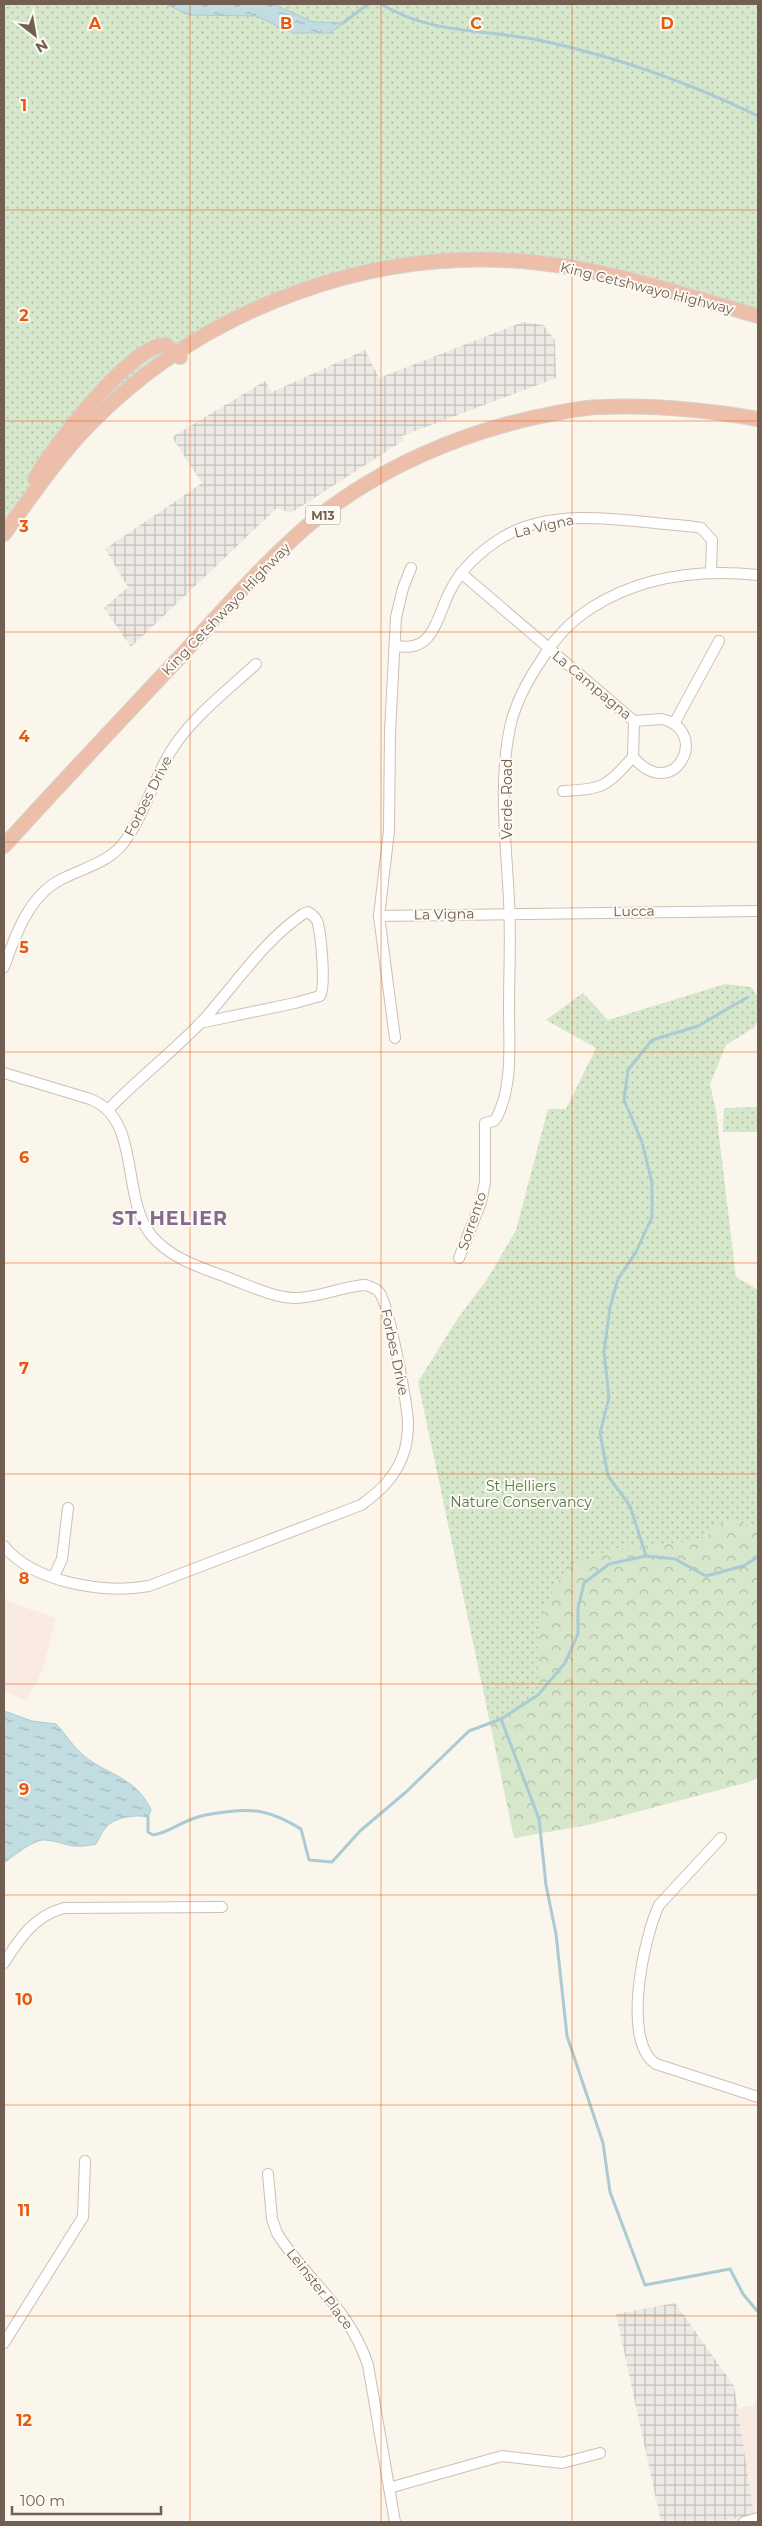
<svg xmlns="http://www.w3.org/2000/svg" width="762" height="2526" viewBox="0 0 762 2526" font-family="Montserrat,sans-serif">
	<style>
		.commercial { fill: #f9eae2 }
		.industrial { fill: url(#industrial-grid) }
		.green { fill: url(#green-dots) }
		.forest { fill: url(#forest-crowns) }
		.water { fill: url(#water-ripples); stroke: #aacbd3 }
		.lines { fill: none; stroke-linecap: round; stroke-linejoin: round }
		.stream { stroke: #aacbd3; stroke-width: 3 }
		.minor-casing { stroke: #ccbfb3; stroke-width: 12 }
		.highway-casing { stroke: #d8d2ce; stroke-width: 16 }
		.minor { stroke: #fff; stroke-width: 10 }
		.highway { stroke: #edbfab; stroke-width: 14 }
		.grid { fill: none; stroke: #e8590c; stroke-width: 1; stroke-opacity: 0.55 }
		.labels { text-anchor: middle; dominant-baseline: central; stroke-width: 4; stroke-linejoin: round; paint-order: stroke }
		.shield { fill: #fdfaf3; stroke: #9c8e82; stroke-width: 1 }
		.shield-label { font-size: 12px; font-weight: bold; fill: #735f51 }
		.street-label { font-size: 14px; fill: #735f51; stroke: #fdfaf3 }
		.park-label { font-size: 14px; fill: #56784b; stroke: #fdfaf3 }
		.district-label { font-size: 19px; font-weight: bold; letter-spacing: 1px; fill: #846a8e; stroke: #fdfaf3 }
		.grid-label { font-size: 16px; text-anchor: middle; font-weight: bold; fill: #e8590c; stroke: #fdfaf3; stroke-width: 4; stroke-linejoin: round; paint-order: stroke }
	</style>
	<defs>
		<pattern id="industrial-grid" width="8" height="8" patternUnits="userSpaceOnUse" patternTransform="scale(1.25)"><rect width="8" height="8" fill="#ede9e4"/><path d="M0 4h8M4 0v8" fill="none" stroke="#c4c0bb"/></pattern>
		<pattern id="green-dots" width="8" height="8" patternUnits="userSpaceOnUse" patternTransform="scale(1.25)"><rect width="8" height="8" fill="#d6e7cc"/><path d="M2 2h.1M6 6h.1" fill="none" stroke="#b2bea8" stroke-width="1.8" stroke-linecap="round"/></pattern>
		<pattern id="forest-crowns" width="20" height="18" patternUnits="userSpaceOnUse" patternTransform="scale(1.25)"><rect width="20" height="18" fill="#d6e7cc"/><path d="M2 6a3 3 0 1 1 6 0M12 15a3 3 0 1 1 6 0" fill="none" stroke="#b2bea8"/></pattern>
		<pattern id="water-ripples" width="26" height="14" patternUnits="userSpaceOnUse" patternTransform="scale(1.25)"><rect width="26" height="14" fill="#c2dde2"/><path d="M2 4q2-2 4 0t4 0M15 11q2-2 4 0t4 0" fill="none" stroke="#a2b6ba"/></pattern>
	</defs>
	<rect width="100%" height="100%" fill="#fbf6ec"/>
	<g class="commercial">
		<polygon points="4,1596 9,1602 56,1618 42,1672 26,1700 4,1692"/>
		<polygon points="758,2398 758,2522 717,2522 754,2514 738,2408 755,2405 755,2399"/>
	</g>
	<g class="industrial">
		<polygon points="523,322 543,325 555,340 556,378 402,436 404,440 291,513 277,508 131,647 104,608 128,587 105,549 202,483 172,437 265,381 272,392 365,350 379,378"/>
		<polygon points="675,2303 734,2386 754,2514 717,2522 661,2522 616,2314"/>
	</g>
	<g class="green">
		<polygon points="4,4 758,4 758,316 540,263 360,274 202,337 89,426 4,534"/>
		<polygon points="725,984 751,987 758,997 758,1017 755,1027 726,1045 710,1084 716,1111 736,1277 758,1290 758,1528 734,1521 722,1523 708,1535 689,1542 612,1549 538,1636 538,1695 501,1719 490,1723 418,1382 458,1318 488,1278 516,1230 548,1109 566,1109 596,1048 546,1020 583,993 608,1020"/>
		<polygon points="758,1107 758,1132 723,1132 724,1108"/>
	</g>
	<polygon class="forest" points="734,1521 758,1528 758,1778 749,1782 588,1825 514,1838 490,1723 501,1719 538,1695 538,1636 547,1602 566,1569 612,1549 689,1542 708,1535 721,1523"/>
	<g class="water">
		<polygon points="166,4 273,4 313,22 343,23 330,33 293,33 256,16 189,15"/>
		<path d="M4 1711 32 1721 56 1724C65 1733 73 1747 84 1756 109 1776 136 1777 151 1810L148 1817C136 1814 115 1817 106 1827 102 1831 99 1839 96 1844 68 1850 68 1842 45 1840 34 1839 13 1856 4 1863Z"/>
	</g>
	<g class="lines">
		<g class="stream">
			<path d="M381 4C434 36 485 28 543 41 617 57 690 83 758 116"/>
			<polyline points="343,23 368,4"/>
			<polyline points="646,1556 630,1506 608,1476 600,1433 609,1398 604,1352 610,1307 618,1279 636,1252 652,1217 652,1183 642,1142 624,1100 628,1070 652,1040 698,1026 748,997"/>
			<polyline points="501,1719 539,1819 546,1885 556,1934 567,2036 603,2143 610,2192 645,2285 730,2269 743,2294 758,2312"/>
			<path d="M145 1815 148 1817V1832L153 1835C167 1833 178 1824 192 1819 207 1813 246 1808 262 1812 276 1815 288 1821 301 1829L309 1860 332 1862 360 1831 406 1792 469 1731 501 1719 538 1695 565 1663 578 1634V1608L584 1583 609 1564 646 1556 675 1559 706 1576 743 1566 758 1557"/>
		</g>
		<g class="minor-casing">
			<g id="minor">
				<polyline points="411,568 403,588 396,617 390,732 389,831 379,916 758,911"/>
				<polyline points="461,573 634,721"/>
				<path d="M395 646C405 647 415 648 424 641 437 630 442 606 450 591 461 569 482 550 503 537 549 510 605 518 655 523 670 525 686 525 701 528L712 540 711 573"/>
				<path d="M662 719C712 731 674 805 633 757L634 721Z"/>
				<polyline points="675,722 719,641"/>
				<path d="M563 791C604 789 606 787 633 757"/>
				<polyline points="379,916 395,1038"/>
				<path d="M4 967C15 936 29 896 60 880 81 869 107 863 122 845 144 817 153 780 171 751 192 717 227 691 256 664"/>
				<path d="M4 1073 90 1099C142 1119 120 1196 151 1235 170 1258 199 1267 226 1277 248 1285 271 1297 295 1298 319 1298 342 1286 366 1285 370 1287 376 1288 379 1292 389 1303 407 1404 408 1422 408 1431 407 1441 405 1449 398 1474 382 1490 361 1505L149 1586C105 1594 34 1583 4 1546"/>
				<path d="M108 1110C139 1077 176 1050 206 1017 237 982 264 941 303 914L308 912C313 915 317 918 318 924 321 936 326 987 320 996L295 1003 200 1023"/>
				<path d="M459 1258 481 1202 485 1182V1123L494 1121 497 1117C513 1085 509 1044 509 1009 509 973 511 936 509 900 506 842 498 779 511 723 517 699 529 678 542 659 555 638 571 621 591 608 641 576 700 569 758 575"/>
				<polyline points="54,1576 62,1559 68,1508"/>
				<path d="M721 1838 659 1905C644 1937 621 2041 656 2064L758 2097"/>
				<path d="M4 1963C20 1938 34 1916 64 1908L222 1907"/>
				<path d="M268 2174 272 2219 277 2233C307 2282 348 2305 368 2365L395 2522"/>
				<polyline points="4,2343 83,2217 85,2161"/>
				<polyline points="389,2488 502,2456 562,2463 600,2453"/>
				<polyline points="744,2522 758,2518"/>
			</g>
		</g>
		<g class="highway-casing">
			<g id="highway">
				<path d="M35 479C52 448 131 344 166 345L180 357"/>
				<path d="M4 534C31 497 57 458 89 425 204 307 376 244 540 263 614 271 687 296 758 316"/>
				<path d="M4 846C61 783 119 722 177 660 219 615 259 568 306 527 376 468 463 431 551 414 568 411 585 407 602 407 654 405 707 410 758 419"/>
			</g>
		</g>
		<use href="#minor" class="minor"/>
		<use href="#highway" class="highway"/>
	</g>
	<path class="grid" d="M190 4V2522M381 4V2522M572 4V2522M4 210H758M4 421H758M4 632H758M4 842H758M4 1052H758M4 1263H758M4 1474H758M4 1684H758M4 1895H758M4 2105H758M4 2316H758"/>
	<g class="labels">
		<rect class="shield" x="305.5" y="505.5" width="35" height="19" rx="4"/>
		<g class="shield-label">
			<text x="323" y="515">M13</text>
		</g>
		<g class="street-label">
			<text transform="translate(647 288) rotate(14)">King Cetshwayo Highway</text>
			<text transform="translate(544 526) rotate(-13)">La Vigna</text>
			<text transform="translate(226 609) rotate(-46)">King Cetshwayo Highway</text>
			<text transform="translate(592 685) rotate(40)">La Campagna</text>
			<text transform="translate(148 796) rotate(-63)">Forbes Drive</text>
			<text transform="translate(507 799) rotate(-90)">Verde Road</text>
			<text transform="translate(634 911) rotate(-1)">Lucca</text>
			<text transform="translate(444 914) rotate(-1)">La Vigna</text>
			<text transform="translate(472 1221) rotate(-71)">Sorrento</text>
			<text transform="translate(395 1352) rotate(78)">Forbes Drive</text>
			<text transform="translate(320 2289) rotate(52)">Leinster Place</text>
		</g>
		<g class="park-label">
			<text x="521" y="1486">St Helliers<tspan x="521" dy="16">Nature Conservancy</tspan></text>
		</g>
		<g class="district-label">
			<text x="170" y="1218">ST. HELIER</text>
		</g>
	</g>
	<g class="grid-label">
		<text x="95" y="29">A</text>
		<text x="286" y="29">B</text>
		<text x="476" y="29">C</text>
		<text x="667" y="29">D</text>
		<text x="24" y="111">1</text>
		<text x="24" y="321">2</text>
		<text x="24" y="532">3</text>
		<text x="24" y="742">4</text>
		<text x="24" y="953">5</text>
		<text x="24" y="1163">6</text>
		<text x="24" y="1374">7</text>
		<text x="24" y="1584">8</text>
		<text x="24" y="1795">9</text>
		<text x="24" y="2005">10</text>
		<text x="24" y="2216">11</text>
		<text x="24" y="2426">12</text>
	</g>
	<rect width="762" height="2526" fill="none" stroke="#735f51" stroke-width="10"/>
	<g transform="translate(35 35) rotate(149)" stroke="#fdfaf3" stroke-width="4" paint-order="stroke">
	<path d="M0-4L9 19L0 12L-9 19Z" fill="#735f51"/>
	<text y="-8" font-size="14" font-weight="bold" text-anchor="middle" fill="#735f51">N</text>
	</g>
	<path d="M12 2506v8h149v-8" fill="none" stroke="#735f51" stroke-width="2.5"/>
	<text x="20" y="2506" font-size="15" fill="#735f51" stroke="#fdfaf3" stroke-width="4" paint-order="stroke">100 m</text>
</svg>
